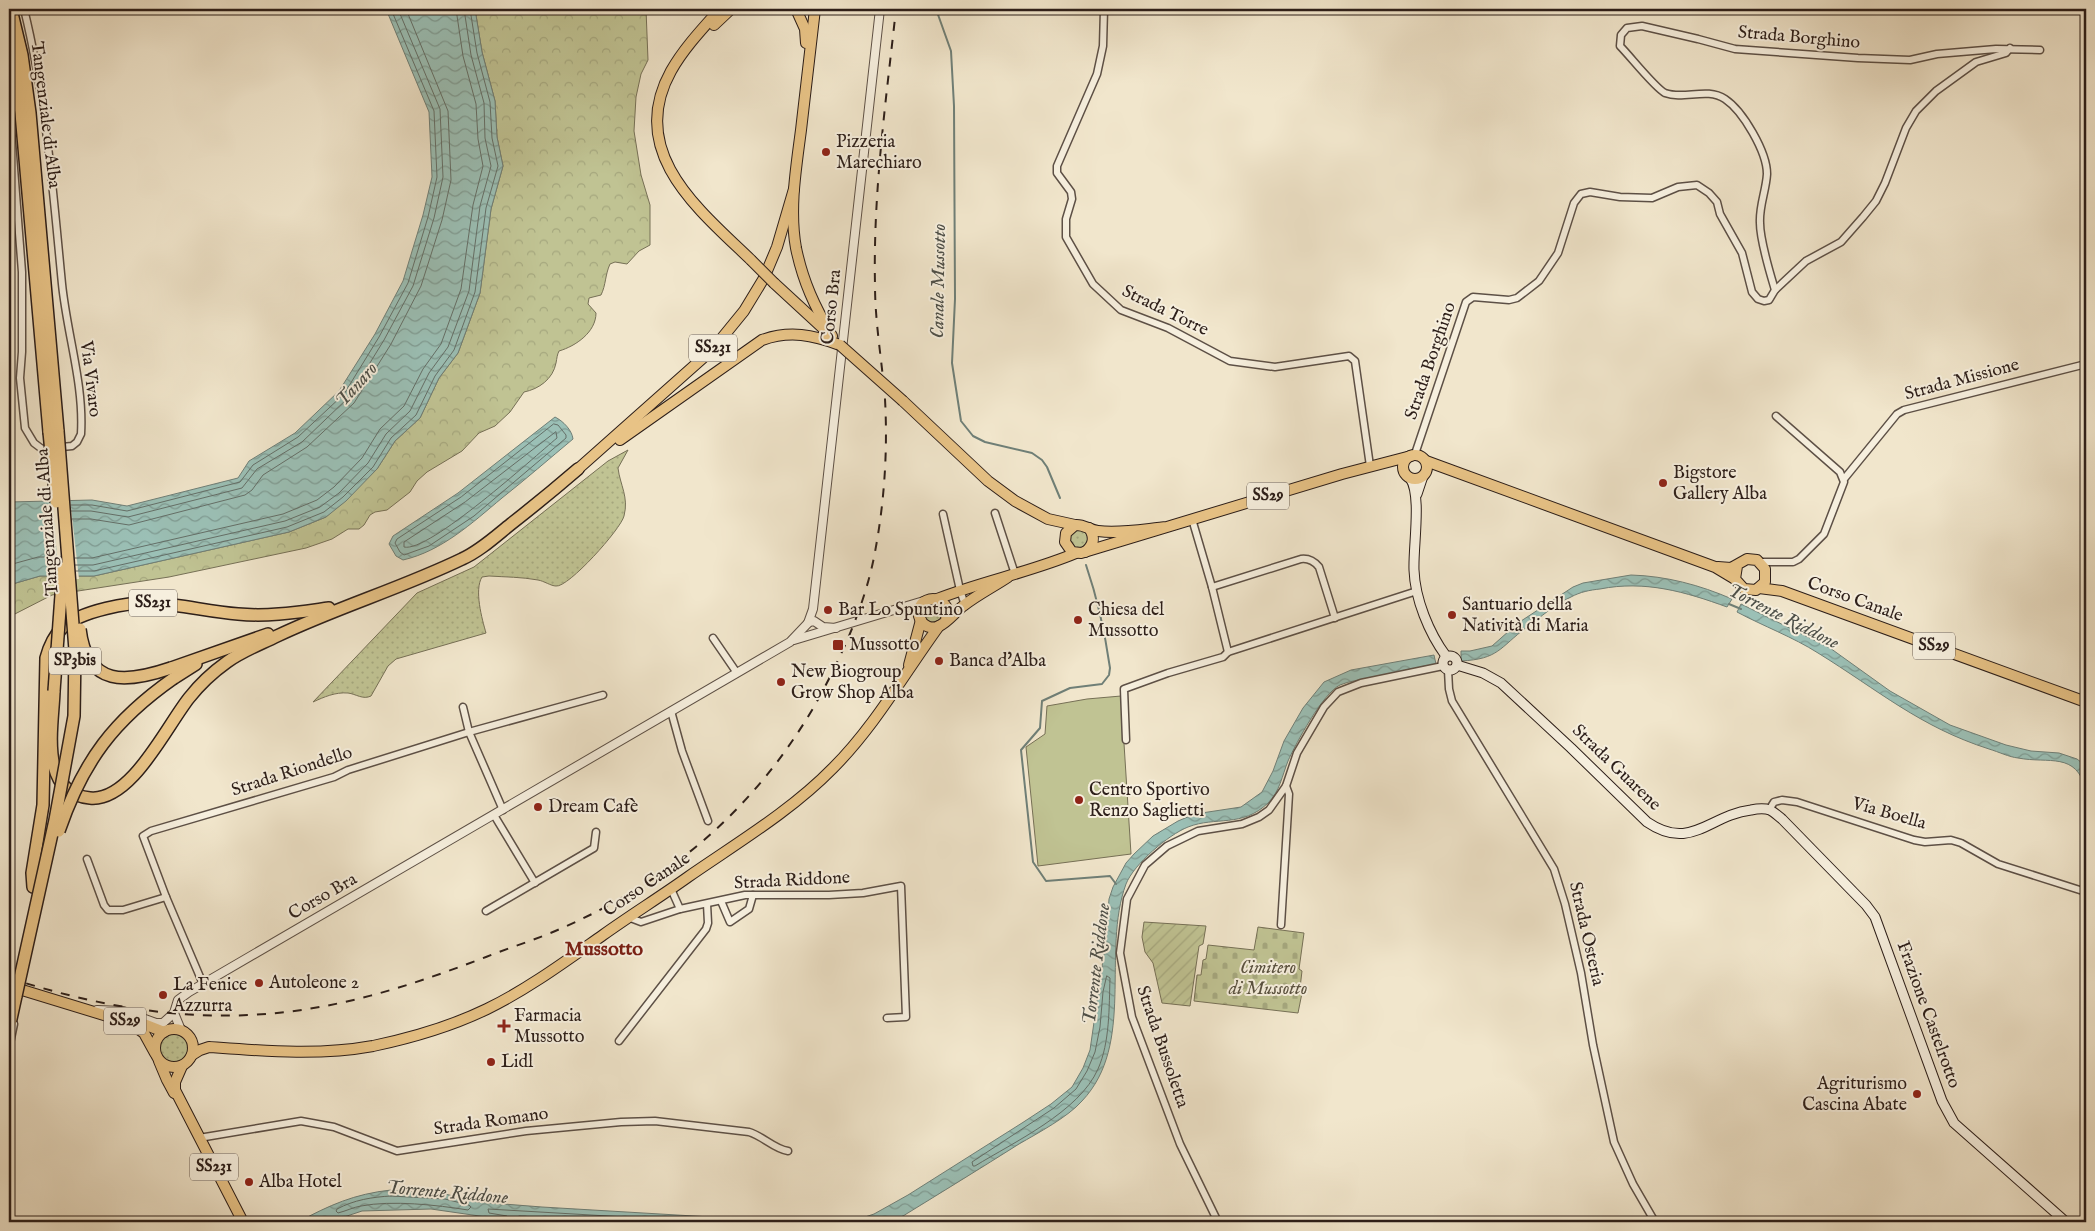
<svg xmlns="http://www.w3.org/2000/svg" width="2095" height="1231" viewBox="0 0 2095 1231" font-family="'IM FELL English',serif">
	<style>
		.grass { fill: url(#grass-dots); stroke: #767056 }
		.forest { fill: url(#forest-crowns); stroke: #767056 }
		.cemetery { fill: url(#cemetery-stones); stroke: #767056 }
		.garden { fill: url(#garden-furrows); stroke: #767056 }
		.pitch { fill: #c0c393; stroke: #767056 }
		.water { fill: url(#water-waves); stroke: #6f7f77 }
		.pier { fill: #f1e6cc }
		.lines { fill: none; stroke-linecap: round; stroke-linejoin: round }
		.shore { stroke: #646f68; stroke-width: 1 }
		.stream { stroke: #6f7f77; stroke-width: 2 }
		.minor-casing { stroke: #5d5046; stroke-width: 9 }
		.tertiary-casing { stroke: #5d5046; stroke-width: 10 }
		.secondary-casing { stroke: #2c1e19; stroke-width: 11 }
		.primary-casing { stroke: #2c1e19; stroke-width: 12 }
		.trunk-casing { stroke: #2c1e19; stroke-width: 14 }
		.minor { stroke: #f6efde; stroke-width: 6 }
		.tertiary { stroke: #f6efde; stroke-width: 8 }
		.secondary { stroke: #f6efde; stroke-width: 9 }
		.primary { stroke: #e8c386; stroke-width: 10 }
		.trunk { stroke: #e8c386; stroke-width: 11 }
		.rail { stroke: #2c1e19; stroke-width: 2; stroke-dasharray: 9 9; stroke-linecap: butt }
		.primary-bridge-casing { stroke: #2c1e19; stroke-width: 12; stroke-linecap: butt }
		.trunk-bridge-casing { stroke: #2c1e19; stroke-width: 14; stroke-linecap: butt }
		.primary-bridge { stroke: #e8c386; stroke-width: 10 }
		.trunk-bridge { stroke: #e8c386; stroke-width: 11 }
		.poi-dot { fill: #8f2418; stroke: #f6efde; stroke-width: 2 }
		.labels { text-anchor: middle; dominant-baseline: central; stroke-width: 4; stroke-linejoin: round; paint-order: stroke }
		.shield { fill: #f6efde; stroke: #695d54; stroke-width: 1 }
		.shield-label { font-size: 16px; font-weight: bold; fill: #2c1e19 }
		.street-label { font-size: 18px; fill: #2c1e19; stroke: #f6efde }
		.poi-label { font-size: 18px; fill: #2c1e19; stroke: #f6efde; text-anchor: start }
		.park-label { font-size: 18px; font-style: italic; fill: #58503e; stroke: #f6efde }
		.water-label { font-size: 19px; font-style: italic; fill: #4d4f48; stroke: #f6efde }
		.quarter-label { font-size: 20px; font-weight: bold; fill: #7a1f14; stroke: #f6efde }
	</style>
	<defs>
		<pattern id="grass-dots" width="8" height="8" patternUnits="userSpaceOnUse" patternTransform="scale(1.25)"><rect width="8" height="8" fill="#c0c393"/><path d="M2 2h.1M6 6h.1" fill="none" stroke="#a5a77e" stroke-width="1.8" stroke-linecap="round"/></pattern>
		<pattern id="forest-crowns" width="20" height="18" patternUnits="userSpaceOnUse" patternTransform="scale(1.25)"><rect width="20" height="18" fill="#c0c393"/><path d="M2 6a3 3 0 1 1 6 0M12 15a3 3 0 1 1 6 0" fill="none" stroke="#a5a77e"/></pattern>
		<pattern id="cemetery-stones" width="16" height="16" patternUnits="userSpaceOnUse" patternTransform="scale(1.25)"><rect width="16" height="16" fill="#c0c393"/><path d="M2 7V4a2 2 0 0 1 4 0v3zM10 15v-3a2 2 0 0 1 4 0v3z" fill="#a5a77e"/></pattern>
		<pattern id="garden-furrows" width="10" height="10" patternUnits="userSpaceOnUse" patternTransform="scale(1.25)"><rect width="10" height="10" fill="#c0c393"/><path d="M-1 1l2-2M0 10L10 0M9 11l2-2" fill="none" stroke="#a5a77e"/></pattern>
		<pattern id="water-waves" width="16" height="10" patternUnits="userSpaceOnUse" patternTransform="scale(1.25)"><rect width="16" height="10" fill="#9bc0b6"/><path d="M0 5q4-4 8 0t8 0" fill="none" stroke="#7f9b93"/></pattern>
	</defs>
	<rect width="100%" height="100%" fill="#f1e6cc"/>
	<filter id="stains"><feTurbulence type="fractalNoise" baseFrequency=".004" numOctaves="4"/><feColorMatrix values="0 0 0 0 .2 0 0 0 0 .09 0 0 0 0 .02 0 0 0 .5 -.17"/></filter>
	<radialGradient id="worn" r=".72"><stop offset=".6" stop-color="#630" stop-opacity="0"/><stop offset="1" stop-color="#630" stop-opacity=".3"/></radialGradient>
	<g class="grass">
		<path d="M628 450 618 468C620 485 629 497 624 516 621 529 568 588 556 586 551 586 544 581 538 580 522 577 505 577 489 576L482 577C474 590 482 619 486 633L396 659 388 666 371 696C363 700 356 694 348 693 335 692 324 697 313 702L417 593 474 567 608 461Z"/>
		<circle cx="1079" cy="539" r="9"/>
		<circle cx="933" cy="613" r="9"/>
		<circle cx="174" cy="1048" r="16"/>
	</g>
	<path class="forest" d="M475 9H646L648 60 641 74 636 97 634 131 641 175 650 205V245L639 251 627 264 615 262 610 264C605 275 606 285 601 295L589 298 588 304 596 313C596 332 576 346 559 351 557 355 557 358 556 363 553 379 539 389 524 392L510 412 495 426 479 433 462 451 427 472 417 481 410 492 387 510 375 512 370 515 364 525 359 529H348L332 539 306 548 169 577 52 595 9 617V585L40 576H94L289 532 326 517 377 469 395 441 420 418 439 378 458 353 480 293 491 209 503 166 497 137 495 101 482 52Z"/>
	<polygon class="cemetery" points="1258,927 1304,933 1299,969 1302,971 1300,988 1303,988 1298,1013 1194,1001 1197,975 1201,975 1203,960 1206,959 1208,945 1254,950"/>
	<polygon class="garden" points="1144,922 1206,926 1203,944 1199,946 1190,1006 1162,1003 1153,963 1145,952 1142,937"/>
	<polygon class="pitch" points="1121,696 1131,854 1038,866 1026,747 1045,734 1047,706 1087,699"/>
	<g class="water">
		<polygon points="386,9 475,9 482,52 495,101 497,137 503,166 491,209 480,293 458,353 439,378 420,418 395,441 377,469 346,501 326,517 289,532 94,576 40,576 9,585 9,502 92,500 127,506 238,478 249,461 295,433 339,391 375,334 403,281 423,215 432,177 429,112"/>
		<path d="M555 417C563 421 572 430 573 439 549 459 526 479 502 498 472 523 442 551 403 560L396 556 389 544 393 536 458 493Z"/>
		<path d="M1631 575C1666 576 1700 585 1732 599L1727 607C1686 592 1645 580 1600 589 1590 590 1580 592 1571 597 1555 604 1541 617 1527 627 1499 648 1499 659 1461 661V651H1470L1492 646 1518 623 1573 587 1583 583Z"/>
		<path d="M1741 604 1830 648 1890 691 1950 725 2006 745 2031 751 2059 753 2077 759 2086 766V790C2076 751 2049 764 2018 758 2009 757 1999 752 1989 749 1920 727 1878 690 1818 653 1793 637 1763 626 1737 612Z"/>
		<path d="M1434 655 1436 664C1414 669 1392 674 1369 678 1360 680 1349 681 1340 685 1323 693 1296 743 1288 761 1282 776 1280 791 1268 803 1242 828 1216 816 1188 827 1168 835 1134 864 1126 884 1101 952 1136 1044 1082 1101 1068 1117 1038 1133 1019 1144 981 1168 942 1192 903 1216L888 1222H821L853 1221 874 1214 908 1195 1022 1123 1051 1104 1072 1087 1083 1068 1090 1050 1106 939 1109 899 1113 887 1126 863 1134 854 1153 836 1178 821 1195 814 1241 807 1262 792 1273 771 1284 741 1303 708 1324 682 1351 670Z"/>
		<path d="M391 1190 445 1194 478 1202 542 1207 795 1222H521L431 1209 362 1211 329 1222H298C330 1205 354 1194 391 1190Z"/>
	</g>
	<polygon class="pier" points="52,498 70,498 79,579 59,579"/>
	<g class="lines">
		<g class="shore">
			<polygon points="554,424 558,425 566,435 566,438 474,516 429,546 404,555 400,552 395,543 397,539 461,497"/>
			<path d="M556 432 557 438C534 457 429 553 404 547V542L465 502Z"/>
			<polyline points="71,505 92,505 127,511 240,482 253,465 298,437 344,394 379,337 408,283 428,217 437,177 434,111 391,9"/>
			<polyline points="71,511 91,511 128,517 242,488 257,469 302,442 349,397 384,340 413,286 434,218 443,177 440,109 398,9"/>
			<polyline points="72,519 91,519 129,525 245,495 252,490 263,475 307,447 354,403 391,344 421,286 442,220 451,180 448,111 406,9"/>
			<polyline points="75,558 92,558 283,514 317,500 334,487 362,458 380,429 404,406 423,369 441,344 461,289 473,205 483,166 478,139 476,104 463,56 456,9"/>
			<polyline points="9,565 38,557 61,557"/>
			<polyline points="75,565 93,565 285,521 320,507 339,493 368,463 386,434 410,411 429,373 448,347 469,291 480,206 491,166 485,138 484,103 471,55 464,9"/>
			<polyline points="76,571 94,571 287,527 324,512 343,497 373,467 391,438 416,415 435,376 454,350 475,292 486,208 498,166 492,138 490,102 477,53 470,9"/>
			<path d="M1107 976 1110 978C1109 1007 1110 1042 1098 1069 1079 1112 1014 1142 975 1166H973L972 1162 1054 1108 1076 1089 1087 1071 1095 1052 1100 1027 1103 992Z"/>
			<path d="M391 1196 445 1199 469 1205 471 1207 468 1210C437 1205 392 1200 361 1206 354 1207 346 1211 338 1213L336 1211 337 1209C354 1200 372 1197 391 1196Z"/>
			<polyline points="510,1222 507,1216 489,1213 488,1209 711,1222"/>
			<polyline points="516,1222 516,1218 519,1216 624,1222"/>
		</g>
		<g class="stream">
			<polyline points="936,9 951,51 954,106 955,299 952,363 961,421 973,436 985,442 1032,453 1042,460 1047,467 1060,498"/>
			<path d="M1086 565C1098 600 1105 633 1110 668L1109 675 1102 684 1070 688 1042 701 1040 728 1021 750 1033 862 1046 881 1110 876 1116 884"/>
			<polyline points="1729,604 1741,609"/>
		</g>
		<g class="minor-casing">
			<g id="minor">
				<polyline points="1104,9 1103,46 1097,74 1057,166 1057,173 1071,192 1072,199 1066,219 1066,237 1093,284 1121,310 1168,328 1230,361 1275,367 1349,356 1355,361 1370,466"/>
				<path d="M9 103 22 272V352L20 378 25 428 34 443 42 449 72 446 77 442 81 434C84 384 67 334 62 284 53 192 46 98 24 9"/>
				<polyline points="1775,290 1806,261 1841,242 1863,217 1876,201 1885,183 1906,128 1916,111 1936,91 1976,62 2006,53 2010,48"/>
				<path d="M1415 454 1466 302 1473 297 1509 300 1517 298 1539 281 1558 253 1574 203 1581 194 1590 192 1620 197 1652 198 1678 187 1697 185 1709 193 1717 202 1720 214 1742 253 1752 292 1758 299 1764 301 1769 300 1775 290C1770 273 1760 241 1760 223 1759 206 1766 191 1767 174 1767 152 1743 111 1725 99 1707 87 1684 100 1665 93 1655 88 1630 56 1620 46L1621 35 1627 28 1642 26 1698 39 1735 49 1858 58 1910 60 1937 54 1996 49 2040 50"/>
				<polyline points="1844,479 1897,414 1904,410 2086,364"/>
				<polyline points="995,513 1015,574"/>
				<polyline points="943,514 960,590 964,602 963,606"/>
				<polyline points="1192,519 1212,587 1228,652"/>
				<polyline points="1760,562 1793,562 1799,559 1824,534 1844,482 1840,472 1776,416"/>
				<path d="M1212 587 1301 559C1309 558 1314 561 1319 567L1335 618"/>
				<polyline points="713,638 737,673"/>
				<polyline points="1448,670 1449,689 1452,701 1554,869 1565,904 1581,973 1593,1045 1614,1142 1633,1184 1655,1222"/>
				<polyline points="463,707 469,732 503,810"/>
				<polyline points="671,711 682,751 708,821"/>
				<polyline points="1126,740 1124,689 1168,673 1223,657 1228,652 1417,591"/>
				<polyline points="1769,810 1774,802 1782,800 1797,802 1914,840 1925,842 1951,840 1961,843 1998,864 2086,892"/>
				<polyline points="494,815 535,883"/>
				<polyline points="87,859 104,905 108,910 123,910 166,897"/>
				<polyline points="671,889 680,909"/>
				<polyline points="721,901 730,922 749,909 753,895"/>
				<polyline points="486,911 594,848 596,832"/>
				<polyline points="628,917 641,922 680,909 745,895 829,895 863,893 901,886 906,1017 887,1018"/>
				<polyline points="1281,925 1289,794 1286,786"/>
				<polyline points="203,984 166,897 143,836 151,831 334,777 348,770 469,732 603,695"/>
				<polyline points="619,1041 706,929 708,923 707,904"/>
				<polyline points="9,1048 14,1024"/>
				<path d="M199 1138 301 1121 334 1127 397 1151 526 1131 621 1122 655 1121 749 1132C763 1136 774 1149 788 1151"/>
				<polyline points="1218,1222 1180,1144 1132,1017 1120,953 1127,899 1145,865 1167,846 1198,831 1242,824 1259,817 1269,810 1286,786 1297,753 1324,707 1338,692 1361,683 1443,666"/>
			</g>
		</g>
		<g class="tertiary-casing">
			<g id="tertiary">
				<polyline points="808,623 813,609 880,9"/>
				<polyline points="794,640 927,600"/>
				<polyline points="97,1010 123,1011 156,1023 163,1023 174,1013 178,1000 189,992 790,642 809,622 814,621 823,627 836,628"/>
				<polyline points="174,1013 181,1030"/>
			</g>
		</g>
		<g class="secondary-casing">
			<g id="secondary">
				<path d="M1410 478C1422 495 1413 546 1414 570 1415 599 1429 633 1446 656"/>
				<polyline points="1417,494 1423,476"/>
				<circle cx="1450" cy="663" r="7"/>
				<path d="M1457 665 1483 673 1501 683 1571 748 1647 822C1691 852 1709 815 1751 810 1756 809 1764 808 1770 810 1774 812 1778 816 1782 819L1866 905 1875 917 1942 1101 1954 1123 2066 1222"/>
			</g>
		</g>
		<g class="primary-casing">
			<g id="primary">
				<path d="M720 9C703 28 684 48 671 71 626 152 699 210 751 260"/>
				<polyline points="796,9 805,29 806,43"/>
				<path d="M815 9C810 49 806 90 801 130 796 169 789 209 796 248 803 282 815 307 832 336"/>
				<polyline points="714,25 731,9"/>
				<polyline points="774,283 825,330"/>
				<polyline points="903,401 988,481 1015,501 1048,519 1075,525"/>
				<path d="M620 440 762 340C790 330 813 335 840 345"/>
				<circle cx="1415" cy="467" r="12"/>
				<polyline points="1426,461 1715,567 1735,579"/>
				<polyline points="578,469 713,349 744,311 764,278 777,247 794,189"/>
				<path d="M1167 527C1145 529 1120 534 1098 531 1089 530 1084 524 1075 525L1066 533 1065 542 1072 552 1081 553 1342 474 1411 456"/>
				<path d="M1085 552C1094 545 1095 537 1089 528"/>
				<polyline points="1718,567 1731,568 1747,559 1757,560 1765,569 1765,582 1756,590 1744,589 1735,579 1737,566"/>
				<polyline points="1759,588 1782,591 2086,702"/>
				<path d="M937 599C983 581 1031 572 1076 553"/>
				<path d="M946 621 947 608C937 590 912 602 920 619 923 626 932 630 939 626 948 622 955 612 963 606 977 595 993 587 1008 577"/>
				<polyline points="909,665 921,620"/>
				<polyline points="9,986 130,1023 144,1033 155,1053"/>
				<polyline points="131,1019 164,1032"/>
				<circle cx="174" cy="1048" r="19"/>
				<path d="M192 1055 200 1050 209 1047C264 1051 318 1056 373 1046 411 1038 452 1026 487 1009 528 989 566 961 603 935 631 915 660 897 688 877 737 843 791 811 833 768 875 726 904 674 939 626"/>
				<polyline points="159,1061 167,1080 174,1093"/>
				<polyline points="182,1066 175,1082 175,1090 243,1222"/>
			</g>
		</g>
		<g class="trunk-casing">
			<g id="trunk">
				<polyline points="11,9 22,55 30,113 58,431"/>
				<polyline points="9,38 21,113 49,432"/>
				<polyline points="171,668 268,634"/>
				<polyline points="174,678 196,664"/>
				<path d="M54 691C53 726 38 793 90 798 131 802 166 727 189 698 200 684 213 672 227 662 242 651 261 644 277 636 338 607 402 588 462 559 480 551 496 536 511 524 534 506 556 488 578 469"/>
				<path d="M33 887 32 873 43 805 46 658C49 647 53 637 62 628 80 611 131 601 155 603 183 605 211 612 238 614 269 617 299 612 329 608"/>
				<polyline points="9,1028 16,996"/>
			</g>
		</g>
		<use href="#minor" class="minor"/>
		<use href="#tertiary" class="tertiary"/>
		<use href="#secondary" class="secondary"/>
		<use href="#primary" class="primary"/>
		<use href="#trunk" class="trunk"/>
		<path class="rail" d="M9 978C87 1003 167 1019 249 1015 335 1011 407 987 486 957 511 947 538 939 562 928 672 880 755 808 815 705 840 660 862 612 873 562 884 509 888 453 885 399 882 361 875 323 875 285 873 192 886 101 896 9"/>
		<g class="primary-bridge-casing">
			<g id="primary-bridge">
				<polyline points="751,260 774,283"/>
				<polyline points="840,345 903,401"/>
			</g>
		</g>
		<g class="trunk-bridge-casing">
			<g id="trunk-bridge">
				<polyline points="49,432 56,502"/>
				<path d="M80 629C87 688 127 683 171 668"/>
				<polyline points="54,691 63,568"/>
				<path d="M59 831C83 761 114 720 174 678"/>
				<polyline points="16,996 55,820 74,716 75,650 58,431"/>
			</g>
		</g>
		<use href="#primary-bridge" class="primary-bridge"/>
		<use href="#trunk-bridge" class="trunk-bridge"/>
	</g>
	<g class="poi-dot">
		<circle cx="826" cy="152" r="5"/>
		<circle cx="1663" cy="483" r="5"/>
		<circle cx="828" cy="610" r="5"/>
		<circle cx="1452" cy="615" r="5"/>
		<circle cx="1078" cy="620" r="5"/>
		<rect x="832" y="639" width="12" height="12" rx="2.5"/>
		<circle cx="939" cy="661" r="5"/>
		<circle cx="781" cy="682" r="5"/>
		<circle cx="1079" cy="800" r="5"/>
		<circle cx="538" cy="807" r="5"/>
		<circle cx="259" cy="983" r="5"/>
		<circle cx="163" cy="995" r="5"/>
		<path d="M501.5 1018.5h5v5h5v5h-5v5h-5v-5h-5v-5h5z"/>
		<circle cx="491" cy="1062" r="5"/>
		<circle cx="1917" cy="1094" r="5"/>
		<circle cx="249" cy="1182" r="5"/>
	</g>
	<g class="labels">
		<g class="shield">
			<rect x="689" y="334.5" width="48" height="27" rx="4"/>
			<rect x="1247" y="482.5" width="42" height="27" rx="4"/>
			<rect x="129" y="589.5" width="48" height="27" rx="4"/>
			<rect x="1913" y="632.5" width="42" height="27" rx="4"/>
			<rect x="49" y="647.5" width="52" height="27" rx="4"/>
			<rect x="104" y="1007.5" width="42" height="27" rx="4"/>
			<rect x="190" y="1153.5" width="48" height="27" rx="4"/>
		</g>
		<g class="shield-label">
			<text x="713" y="348">SS231</text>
			<text x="1268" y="496">SS29</text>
			<text x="153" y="603">SS231</text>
			<text x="1934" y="646">SS29</text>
			<text x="75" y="661">SP3bis</text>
			<text x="125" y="1021">SS29</text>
			<text x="214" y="1167">SS231</text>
		</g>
		<g class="street-label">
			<text transform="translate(1799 38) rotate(5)">Strada Borghino</text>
			<text transform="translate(45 115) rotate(83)">Tangenziale di Alba</text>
			<text transform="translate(832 307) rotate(-84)">Corso Bra</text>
			<text transform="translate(1165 311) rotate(26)">Strada Torre</text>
			<text transform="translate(1431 361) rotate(-71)">Strada Borghino</text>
			<text transform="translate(90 379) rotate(83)">Via Vivaro</text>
			<text transform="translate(1962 380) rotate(-15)">Strada Missione</text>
			<text transform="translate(48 522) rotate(-94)">Tangenziale di Alba</text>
			<text transform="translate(1855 600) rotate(20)">Corso Canale</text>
			<text transform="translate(1616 768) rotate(44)">Strada Guarene</text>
			<text transform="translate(292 772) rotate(-18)">Strada Riondello</text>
			<text transform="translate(1889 814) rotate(16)">Via Boella</text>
			<text transform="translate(792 881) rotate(-3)">Strada Riddone</text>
			<text transform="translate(647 885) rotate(-34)">Corso Canale</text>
			<text transform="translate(323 897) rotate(-30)">Corso Bra</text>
			<text transform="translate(1586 934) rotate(77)">Strada Osteria</text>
			<text transform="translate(1928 1015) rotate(70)">Frazione Castelrotto</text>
			<text transform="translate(1162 1047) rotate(71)">Strada Bussoletta</text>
			<text transform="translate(491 1122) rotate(-8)">Strada Romano</text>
		</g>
		<g class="poi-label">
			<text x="836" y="142">Pizzeria<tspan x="836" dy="21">Marechiaro</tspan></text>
			<text x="1673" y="473">Bigstore<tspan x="1673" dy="21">Gallery Alba</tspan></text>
			<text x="1462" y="605">Santuario della<tspan x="1462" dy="21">Natività di Maria</tspan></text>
			<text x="838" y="610">Bar Lo Spuntino</text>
			<text x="1088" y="610">Chiesa del<tspan x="1088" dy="21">Mussotto</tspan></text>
			<text x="849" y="645">Mussotto</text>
			<text x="949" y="661">Banca d'Alba</text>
			<text x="791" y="672">New Biogroup<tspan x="791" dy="21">Grow Shop Alba</tspan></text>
			<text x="1089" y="790">Centro Sportivo<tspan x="1089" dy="21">Renzo Saglietti</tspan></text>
			<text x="548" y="807">Dream Cafè</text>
			<text x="269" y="983">Autoleone 2</text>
			<text x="173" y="985">La Fenice<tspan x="173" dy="21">Azzurra</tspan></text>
			<text x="514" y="1016">Farmacia<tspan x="514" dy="21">Mussotto</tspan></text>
			<text x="501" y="1062">Lidl</text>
			<text x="1907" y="1084" text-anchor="end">Agriturismo<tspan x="1907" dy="21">Cascina Abate</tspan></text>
			<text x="259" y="1182">Alba Hotel</text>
		</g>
		<g class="park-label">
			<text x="1268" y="968">Cimitero<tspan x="1268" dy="21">di Mussotto</tspan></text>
		</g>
		<g class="water-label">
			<text transform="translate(939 281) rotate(-89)">Canale Mussotto</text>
			<text transform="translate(357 385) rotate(-48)">Tanaro</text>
			<text transform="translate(1783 617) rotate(27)">Torrente Riddone</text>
			<text transform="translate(1097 964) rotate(-83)">Torrente Riddone</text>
			<text transform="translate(447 1193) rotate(5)">Torrente Riddone</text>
		</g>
		<g class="quarter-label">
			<text x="604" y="949">Mussotto</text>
		</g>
	</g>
	<rect width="2095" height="1231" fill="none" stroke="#f1e6cc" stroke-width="30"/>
	<rect x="10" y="10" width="2075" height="1211" fill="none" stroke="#2c1e19" stroke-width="2.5"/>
	<rect x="15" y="15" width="2065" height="1201" fill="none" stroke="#2c1e19"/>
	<rect width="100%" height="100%" filter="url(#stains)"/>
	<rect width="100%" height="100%" fill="url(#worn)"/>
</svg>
